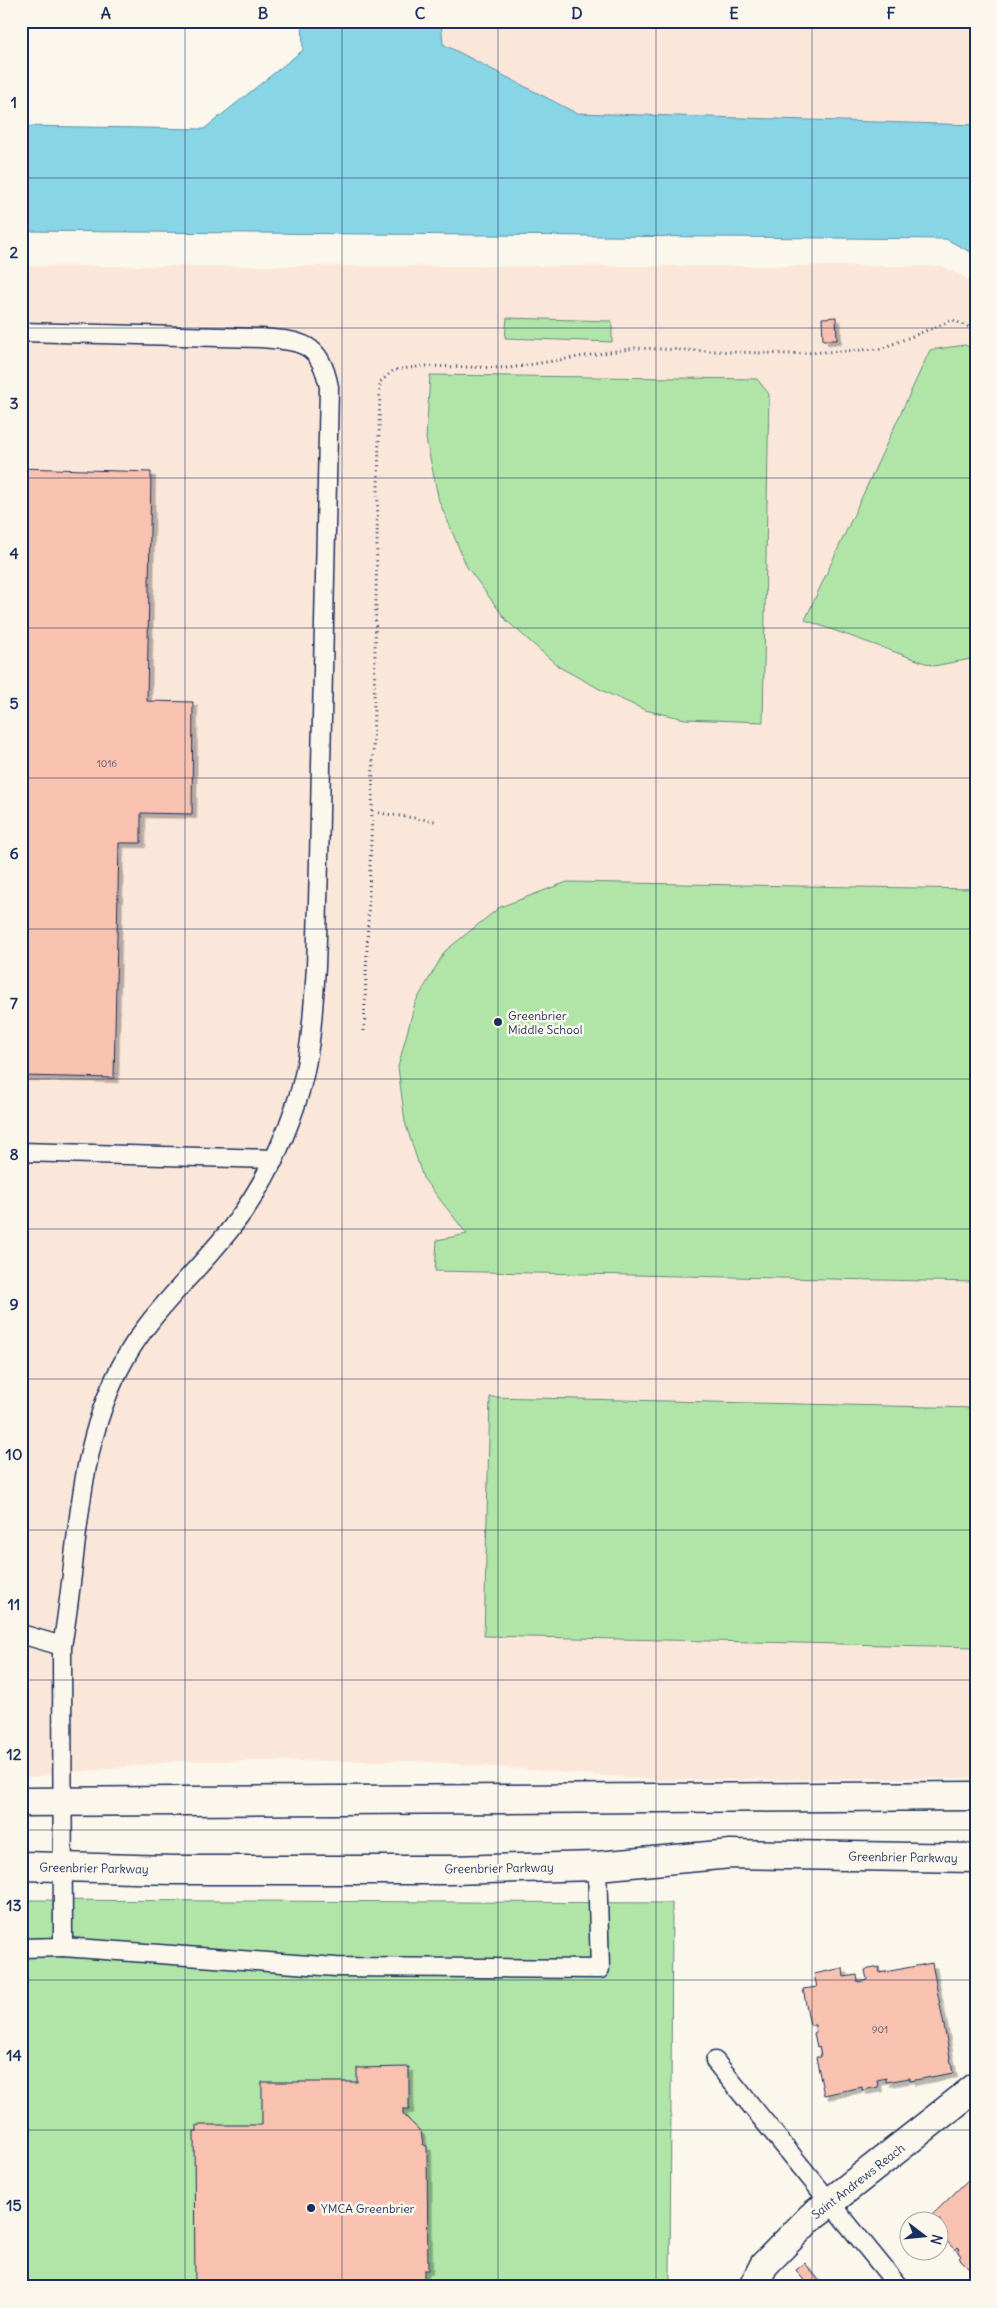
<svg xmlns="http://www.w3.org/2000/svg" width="997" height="2308" viewBox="0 0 997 2308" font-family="Delius,sans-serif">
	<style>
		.built { fill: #fae7da }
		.green { fill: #b1e5a7; stroke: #668a82 }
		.water { fill: #87d5e5; stroke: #5c93af }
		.building { fill: #f9c1af; stroke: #1b2f5e; filter: url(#shadow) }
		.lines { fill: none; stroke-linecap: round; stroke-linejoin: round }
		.service-casing { stroke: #1b2f5e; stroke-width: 21 }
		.minor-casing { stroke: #1b2f5e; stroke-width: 31 }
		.secondary-casing { stroke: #1b2f5e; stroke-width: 31 }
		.path { stroke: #1b2f5e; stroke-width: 3; stroke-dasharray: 1 4; stroke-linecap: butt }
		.service { stroke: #fbf7ec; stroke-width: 18 }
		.minor { stroke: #fbf7ec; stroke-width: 28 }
		.secondary { stroke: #fbf7ec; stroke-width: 28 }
		.grid { fill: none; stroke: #1b2f5e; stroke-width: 1; stroke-opacity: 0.55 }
		.poi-dot { fill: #1b2f5e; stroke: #fbf7ec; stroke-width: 2 }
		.labels { text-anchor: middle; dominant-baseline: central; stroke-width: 5; stroke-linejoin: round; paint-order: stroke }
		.number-label { font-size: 10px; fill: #525472 }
		.poi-label { font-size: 12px; fill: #1b2f5e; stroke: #fbf7ec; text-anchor: start }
		.street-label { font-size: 12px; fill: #1b2f5e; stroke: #fbf7ec }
		.neatline { fill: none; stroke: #1b2f5e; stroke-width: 2 }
		.grid-label { font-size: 16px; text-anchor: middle; font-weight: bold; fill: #1b2f5e }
	</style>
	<defs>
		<filter id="shadow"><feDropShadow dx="4.5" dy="4.5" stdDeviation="0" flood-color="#0004"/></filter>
	</defs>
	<rect width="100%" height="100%" fill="#fbf7ec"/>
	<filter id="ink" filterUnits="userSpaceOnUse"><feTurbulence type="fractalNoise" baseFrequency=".02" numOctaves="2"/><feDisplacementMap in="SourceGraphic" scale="10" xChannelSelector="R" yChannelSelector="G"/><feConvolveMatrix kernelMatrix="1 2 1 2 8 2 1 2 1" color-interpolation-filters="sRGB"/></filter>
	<g filter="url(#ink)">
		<g class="built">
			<polygon points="441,21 976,21 976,125 576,113 442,44"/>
			<polygon points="21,266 942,266 976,283 976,1778 656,1780 417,1761 181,1761 21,1778"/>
		</g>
		<g class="green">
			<polygon points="507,318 612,321 612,342 505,338"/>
			<polygon points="965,345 976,350 976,658 934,666 805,620 930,350"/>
			<polygon points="430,375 757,379 769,394 763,722 685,719 645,710 607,693 559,667 507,621 467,567 439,501 426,439"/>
			<polygon points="567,882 976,889 976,1282 435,1271 437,1240 467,1234 423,1178 405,1122 398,1067 415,1003 445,951 500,907"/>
			<polygon points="490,1397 976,1408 976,1647 484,1636"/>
			<polygon points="21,1900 672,1903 670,2287 21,2287"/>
		</g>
		<polygon class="water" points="302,21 441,21 443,44 576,113 976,125 976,255 946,239 21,231 21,126 204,129 303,50"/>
		<g class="building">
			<polygon points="836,317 837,340 823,340 822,318"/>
			<polygon points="21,468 151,472 147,701 193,702 192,814 141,813 141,843 119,843 114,1078 21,1076"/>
			<polygon points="932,1963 953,2073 910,2081 910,2078 886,2082 886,2078 877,2080 878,2087 862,2090 862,2087 824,2095 816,2057 821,2057 819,2046 817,2047 814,2033 816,2032 815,2025 810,2025 803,1989 817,1987 814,1974 843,1968 844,1977 857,1975 858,1982 867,1980 865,1970 879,1967 880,1973"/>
			<polygon points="409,2067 409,2109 403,2109 403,2114 421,2132 423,2145 427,2146 428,2270 424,2270 424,2287 195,2287 194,2131 197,2131 197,2125 262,2125 262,2082 357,2082 357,2068"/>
			<polygon points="976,2172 976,2275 959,2258 961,2256 958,2252 960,2249 958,2247 955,2250 940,2234 940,2220 927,2220"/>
			<polygon points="805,2263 824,2287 809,2287 796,2270"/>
		</g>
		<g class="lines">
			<g class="service-casing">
				<g id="service">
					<path d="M21 332 260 338C302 341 320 342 329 387 326 529 323 671 320 813 319 864 318 915 316 966 313 1013 311 1060 296 1104 281 1149 261 1190 232 1227 196 1274 147 1314 120 1368 75 1454 79 1553 62 1646L63 1947 336 1967 600 1969 597 1866"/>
					<polyline points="21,1152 275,1159"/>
					<polyline points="21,1634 62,1646"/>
					<polyline points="21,1948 63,1947"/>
					<polyline points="715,2061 899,2287"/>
				</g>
			</g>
			<g class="minor-casing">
				<polyline id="minor" points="753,2287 764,2265 811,2217 976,2087"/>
			</g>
			<g class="secondary-casing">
				<g id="secondary">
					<polyline points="21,1802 976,1796"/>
					<polyline points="21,1866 173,1870 450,1870 597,1866 731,1854 976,1858"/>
				</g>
			</g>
			<g class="path">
				<polyline points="379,813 435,821"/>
				<polyline points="364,1031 372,813 380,382 394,370 424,366 509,368 635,348 788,354 880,349 953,320 976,330"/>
			</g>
			<use href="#service" class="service"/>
			<use href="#minor" class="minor"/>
			<use href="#secondary" class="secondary"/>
		</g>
	</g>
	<path class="grid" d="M185 21V2287M342 21V2287M498 21V2287M656 21V2287M812 21V2287M21 178H976M21 328H976M21 478H976M21 628H976M21 778H976M21 929H976M21 1079H976M21 1229H976M21 1379H976M21 1530H976M21 1680H976M21 1830H976M21 1980H976M21 2130H976"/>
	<g class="poi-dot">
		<circle cx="498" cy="1022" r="5"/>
		<circle cx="311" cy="2208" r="5"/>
	</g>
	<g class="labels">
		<g class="number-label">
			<text x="107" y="763">1016</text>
			<text x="880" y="2029">901</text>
		</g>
		<g class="poi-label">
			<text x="508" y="1015">Greenbrier<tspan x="508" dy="14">Middle School</tspan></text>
			<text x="321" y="2208">YMCA Greenbrier</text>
		</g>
		<g class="street-label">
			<text transform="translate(903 1857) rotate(1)">Greenbrier Parkway</text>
			<text transform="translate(94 1868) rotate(1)">Greenbrier Parkway</text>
			<text transform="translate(499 1868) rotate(-1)">Greenbrier Parkway</text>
			<text transform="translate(858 2181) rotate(-38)">Saint Andrews Reach</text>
		</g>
	</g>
	<rect width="997" height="2308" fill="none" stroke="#fbf7ec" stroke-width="55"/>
	<g transform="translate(924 2236) rotate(106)"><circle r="24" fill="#fbf7ec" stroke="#a1a7b3"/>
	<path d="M0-4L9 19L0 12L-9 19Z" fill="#1b2f5e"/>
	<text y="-8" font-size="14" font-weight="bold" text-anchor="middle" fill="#1b2f5e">N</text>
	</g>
	<rect x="28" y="28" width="942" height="2252" class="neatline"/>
	<g class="grid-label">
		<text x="106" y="19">A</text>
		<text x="263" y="19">B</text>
		<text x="420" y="19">C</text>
		<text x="577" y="19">D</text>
		<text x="734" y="19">E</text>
		<text x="891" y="19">F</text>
		<text x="14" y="108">1</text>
		<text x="14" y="258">2</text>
		<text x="14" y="409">3</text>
		<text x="14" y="559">4</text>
		<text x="14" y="709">5</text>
		<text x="14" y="859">6</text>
		<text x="14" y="1009">7</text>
		<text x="14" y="1160">8</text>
		<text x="14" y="1310">9</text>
		<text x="14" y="1460">10</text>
		<text x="14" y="1610">11</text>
		<text x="14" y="1760">12</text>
		<text x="14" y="1911">13</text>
		<text x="14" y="2061">14</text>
		<text x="14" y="2211">15</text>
	</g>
</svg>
